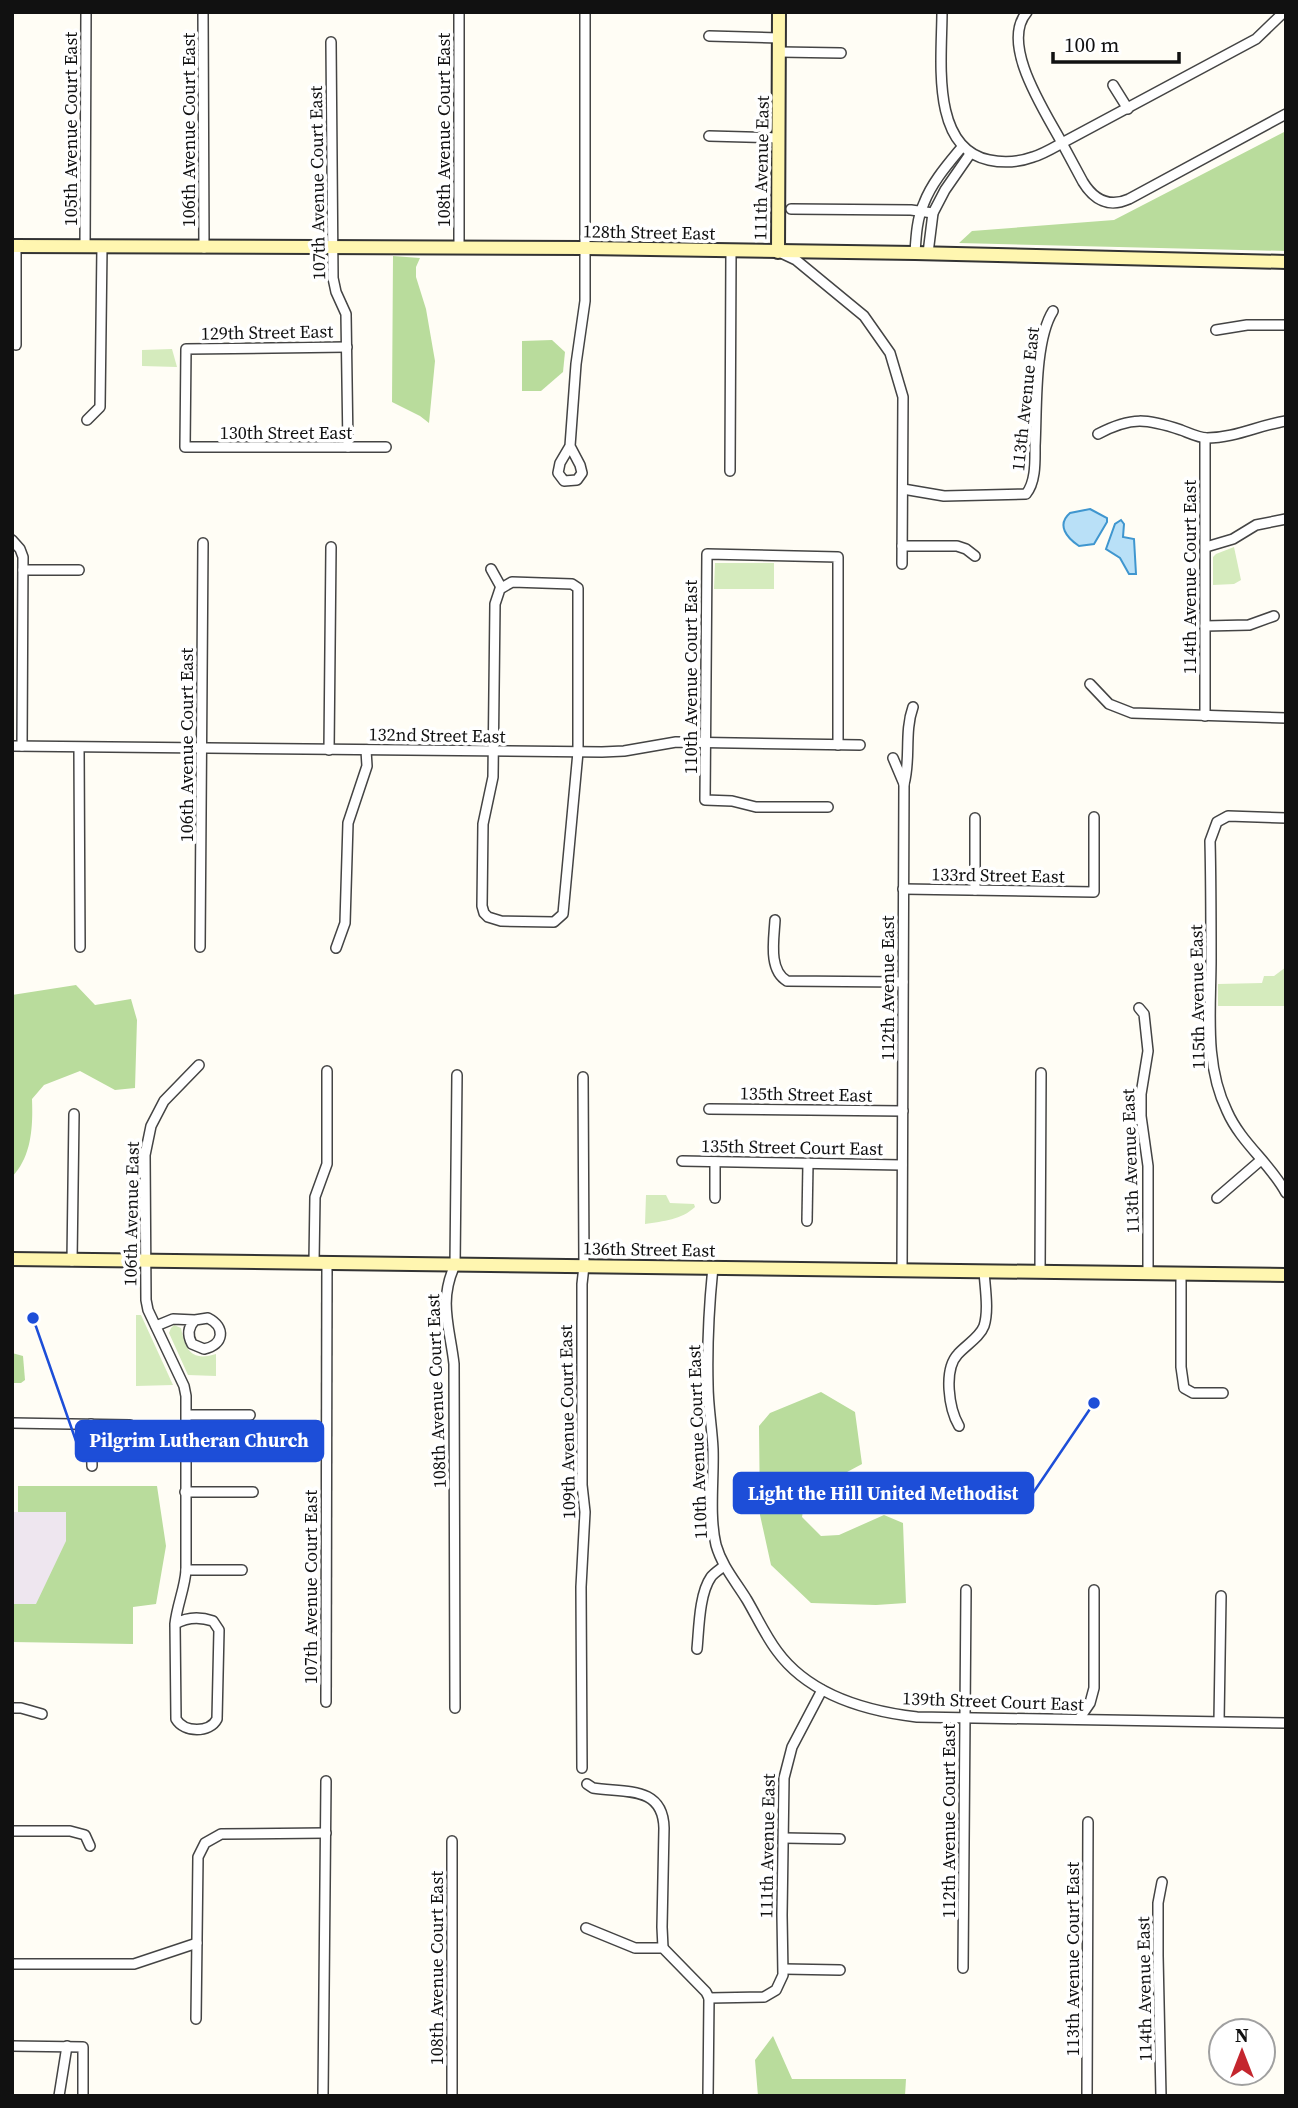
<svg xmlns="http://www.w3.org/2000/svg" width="1298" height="2108" viewBox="0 0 1298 2108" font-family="'Source Serif 4',serif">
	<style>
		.industrial { fill: #eee6ef }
		.green { fill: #d5ebbd }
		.forest { fill: #b9dc9c }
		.water { fill: #b9e0f7; stroke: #3f96cf; stroke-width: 2 }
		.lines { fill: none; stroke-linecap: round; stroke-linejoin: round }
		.street-casing { stroke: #444; stroke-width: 12 }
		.secondary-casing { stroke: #333; stroke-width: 16 }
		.street { stroke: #fff; stroke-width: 9 }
		.secondary { stroke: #fff6b0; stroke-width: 12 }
		.labels { text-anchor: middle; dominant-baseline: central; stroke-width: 7; stroke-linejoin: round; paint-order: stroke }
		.street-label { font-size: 18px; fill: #111; stroke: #fff }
		.leader { fill: none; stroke: #1d4ed8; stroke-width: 2.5 }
		.callout-dot { fill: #1d4ed8; stroke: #fff; stroke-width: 2.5 }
		.callout { fill: #1d4ed8; stroke: #1d4ed8; stroke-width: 2.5 }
		.callout-label { font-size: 19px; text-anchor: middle; font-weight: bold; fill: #fff }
	</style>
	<rect width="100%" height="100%" fill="#fffdf5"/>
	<polygon class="industrial" points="12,1512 67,1512 66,1604 12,1604"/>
	<g class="green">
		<polygon points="172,349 177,367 142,366 142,350"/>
		<polygon points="1234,547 1241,580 1234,584 1213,585 1213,557 1216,554"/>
		<polygon points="715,563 774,563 774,589 714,589"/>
		<polygon points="1286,967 1286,1006 1218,1006 1218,984 1262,983 1264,976 1274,976"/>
		<path d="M646 1195H666L670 1203 694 1204 695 1207C681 1220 664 1221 645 1224Z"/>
		<polygon points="136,1315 141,1315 173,1385 136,1386"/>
		<path d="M174 1325 181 1328C185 1349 191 1362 216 1354V1376L188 1375 169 1333 171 1328Z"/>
	</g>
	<g class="forest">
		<polygon points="1286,131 1286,251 959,243 972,231 1114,220"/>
		<polygon points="393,256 420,258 416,267 416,277 426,309 435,361 429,423 420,416 392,402"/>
		<polygon points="552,340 565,352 563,372 541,391 522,391 522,341"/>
		<path d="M76 985 95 1005 131 999 137 1020 135 1088 115 1090 80 1071 44 1085 32 1099C33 1126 32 1156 12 1177V995Z"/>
		<polygon points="12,1353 23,1356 25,1380 21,1383 12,1383"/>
		<polygon points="821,1392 855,1412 862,1464 806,1494 802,1517 821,1536 839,1535 884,1515 903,1523 906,1603 876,1605 811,1603 771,1565 760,1515 759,1426 770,1413"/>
		<polygon points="18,1486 157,1486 166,1546 156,1604 133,1607 133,1644 12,1642 12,1604 36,1604 66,1541 66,1512 18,1512"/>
		<polygon points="773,2036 792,2079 906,2079 905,2096 758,2096 755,2060"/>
	</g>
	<g class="water">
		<path d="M1090 509 1107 518V522L1094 544 1079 546C1067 538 1056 525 1070 513Z"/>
		<polygon points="1121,520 1124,524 1123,537 1134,539 1136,574 1129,574 1120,558 1106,549 1115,524"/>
	</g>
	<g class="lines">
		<g class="street-casing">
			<g id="street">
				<polyline points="203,12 204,248"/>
				<path d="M942 12C942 58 930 148 989 160 1003 163 1019 162 1033 157 1043 154 1053 148 1062 143L1256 39 1284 12"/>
				<path d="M1027 12C999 44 1046 113 1062 143 1069 156 1076 169 1083 182 1094 200 1109 208 1129 199L1286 114"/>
				<polyline points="709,36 779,38"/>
				<polyline points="331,42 333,278 336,292 346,314 348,447"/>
				<polyline points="780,52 841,53"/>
				<polyline points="1113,85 1128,109"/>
				<polyline points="709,136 779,138"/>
				<polyline points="791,209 911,210 933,213"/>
				<polyline points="85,247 86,12"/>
				<polyline points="459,248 459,12"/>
				<polyline points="779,252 796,260 864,316 890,353 903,397 902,564"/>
				<path d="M915 253C916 236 917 218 924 203 932 182 948 164 962 147"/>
				<polyline points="928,253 933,213 945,190 970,154"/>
				<polyline points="1216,330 1247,325 1286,325"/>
				<polyline points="16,345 16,246"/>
				<polyline points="347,347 186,349 185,447 386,447"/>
				<polyline points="87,420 100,407 102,247"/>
				<path d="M1098 434C1132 416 1147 419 1181 430 1189 433 1199 438 1207 438 1235 438 1259 425 1286 421"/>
				<polyline points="1205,438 1205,716"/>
				<polyline points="570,446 560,463 558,473 564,481 577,480 582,473 580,465 570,446 576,364 585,301 585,12"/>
				<polyline points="730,471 731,251"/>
				<path d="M903 489 944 496 1026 494C1036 482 1035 461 1035 446 1037 410 1034 341 1053 311"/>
				<polyline points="12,540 20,549 23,557 22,746"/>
				<polyline points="902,546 957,546 966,549 975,556"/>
				<polyline points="1206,547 1233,539 1256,525 1286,519"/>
				<polyline points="491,569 501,587"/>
				<polyline points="23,570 79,570"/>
				<polygon points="512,582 572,584 578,588 578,752 563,914 554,922 501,921 488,917 484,913 482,906 483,824 493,777 495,604 500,589"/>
				<polyline points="1205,626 1249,625 1274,616"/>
				<polyline points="1090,684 1109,704 1132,713 1286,718"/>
				<polyline points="12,746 602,752 624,751 676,742 860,745"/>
				<polyline points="79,748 80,947"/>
				<polyline points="329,750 331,547"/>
				<polyline points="893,758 904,784"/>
				<polyline points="828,807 756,807 732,801 705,800 707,554 838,557 838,745"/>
				<path d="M1286 818 1228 816 1217 822 1210 841C1211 880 1211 920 1211 959 1211 1010 1204 1064 1227 1111 1241 1143 1270 1163 1286 1193"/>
				<polyline points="903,889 1094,892 1094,817"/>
				<polyline points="975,890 975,818"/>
				<path d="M775 920C774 939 768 970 787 981L903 982"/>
				<polyline points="200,947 203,543"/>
				<polyline points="336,948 345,923 348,823 367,766 366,750"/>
				<polyline points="1139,1008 1144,1014 1148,1051 1141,1094 1141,1116 1148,1166 1148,1274"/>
				<polyline points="709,1109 903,1111"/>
				<polyline points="682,1161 902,1165"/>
				<polyline points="715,1198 715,1162"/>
				<polyline points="1217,1198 1261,1160"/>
				<polyline points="807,1221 808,1163"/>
				<polyline points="72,1261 74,1114"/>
				<polyline points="314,1262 315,1197 327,1164 327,1071"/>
				<path d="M713 1267C709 1306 707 1346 708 1385 708 1406 712 1427 713 1449 714 1479 709 1516 716 1545 722 1566 736 1582 747 1600 757 1617 765 1635 777 1651 809 1695 865 1711 917 1717L1286 1723"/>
				<path d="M902 1270 904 784C911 759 904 732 913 707"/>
				<polyline points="1040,1271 1041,1073"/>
				<polyline points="1181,1274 1181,1367 1184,1388 1193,1393 1223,1393"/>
				<path d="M156 1326 173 1319 195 1320C188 1327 187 1335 192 1344L204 1349C224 1345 226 1327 208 1318L195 1320"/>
				<polyline points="187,1415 250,1415"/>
				<polyline points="12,1423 130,1425"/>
				<polyline points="91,1424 92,1466"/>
				<path d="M959 1426C949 1409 943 1370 958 1354 966 1345 980 1337 984 1326 989 1310 985 1288 984 1271"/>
				<polyline points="185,1492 253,1492"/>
				<polyline points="186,1570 242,1570"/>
				<path d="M175 1624C187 1617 201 1617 213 1621L219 1630 217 1719C210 1733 184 1733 176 1719L175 1624C177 1605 185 1588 186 1570V1396L184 1386 148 1310 146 1300 145 1155 151 1126 164 1101 199 1065"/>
				<path d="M697 1649C699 1629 699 1594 711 1577 714 1573 719 1570 724 1566"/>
				<polyline points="326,1702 327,1262"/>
				<polyline points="12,1708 21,1708 42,1714"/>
				<path d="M455 1708 454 1364C450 1328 438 1301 455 1265L457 1075"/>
				<polyline points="1079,1719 1090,1703 1094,1688 1094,1590"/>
				<polyline points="1219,1721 1221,1596"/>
				<polyline points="582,1768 581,1587 585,1512 582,1485 582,1284 584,1266 583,1077"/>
				<path d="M587 1784 593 1788C624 1793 663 1785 664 1828L662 1927 663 1948"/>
				<polyline points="12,1831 70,1831 85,1835 90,1846"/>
				<polyline points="784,1838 840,1839"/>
				<polyline points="586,1928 635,1948 663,1948 706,1992 709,1998 764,1997 776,1990 783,1975 782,1915 784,1778 792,1747 822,1690"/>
				<polyline points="12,1964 134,1964 197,1943"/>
				<polyline points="963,1968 966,1590"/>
				<polyline points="784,1969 840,1970"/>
				<polyline points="196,2019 198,1857 205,1843 221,1834 326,1833"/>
				<polyline points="12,2046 83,2047 83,2096"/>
				<polyline points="59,2096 67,2046"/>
				<polyline points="323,2096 326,1781"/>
				<polyline points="452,2096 452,1841"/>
				<polyline points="708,2096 709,1998"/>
				<polyline points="1087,2096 1088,1822"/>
				<polyline points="1161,2096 1158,1956 1158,1903 1162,1882"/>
			</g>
		</g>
		<g class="secondary-casing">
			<g id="secondary">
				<polyline points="12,246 585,248 915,253 1286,262"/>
				<polyline points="778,252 779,12"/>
				<polyline points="12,1259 1286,1275"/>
			</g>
		</g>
		<use href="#street" class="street"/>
		<use href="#secondary" class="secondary"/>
	</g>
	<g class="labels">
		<g class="street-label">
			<text transform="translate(70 129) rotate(-90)">105th Avenue Court East</text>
			<text transform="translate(188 130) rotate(-90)">106th Avenue Court East</text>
			<text transform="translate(443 130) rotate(-90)">108th Avenue Court East</text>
			<text transform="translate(761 168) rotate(-89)">111th Avenue East</text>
			<text transform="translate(317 183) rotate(-91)">107th Avenue Court East</text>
			<text transform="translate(649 232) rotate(1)">128th Street East</text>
			<text transform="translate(267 332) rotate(-1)">129th Street East</text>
			<text transform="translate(1025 399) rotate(-84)">113th Avenue East</text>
			<text x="286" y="432">130th Street East</text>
			<text transform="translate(1189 577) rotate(-90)">114th Avenue Court East</text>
			<text transform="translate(690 677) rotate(-90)">110th Avenue Court East</text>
			<text transform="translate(437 735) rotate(1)">132nd Street East</text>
			<text transform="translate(186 745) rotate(-90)">106th Avenue Court East</text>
			<text transform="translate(998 875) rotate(1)">133rd Street East</text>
			<text transform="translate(887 988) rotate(-90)">112th Avenue East</text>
			<text transform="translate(1197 997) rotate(-91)">115th Avenue East</text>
			<text transform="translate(806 1094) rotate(1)">135th Street East</text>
			<text transform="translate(792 1147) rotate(1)">135th Street Court East</text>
			<text transform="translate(1130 1161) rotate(-92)">113th Avenue East</text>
			<text transform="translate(131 1214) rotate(-89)">106th Avenue East</text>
			<text transform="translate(649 1249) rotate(1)">136th Street East</text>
			<text transform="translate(436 1391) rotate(-92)">108th Avenue Court East</text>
			<text transform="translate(567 1422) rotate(-91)">109th Avenue Court East</text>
			<text transform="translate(697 1442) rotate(-92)">110th Avenue Court East</text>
			<text transform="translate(310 1587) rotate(-90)">107th Avenue Court East</text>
			<text transform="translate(993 1701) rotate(2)">139th Street Court East</text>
			<text transform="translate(948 1821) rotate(-90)">112th Avenue Court East</text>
			<text transform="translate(767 1846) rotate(-89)">111th Avenue East</text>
			<text transform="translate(1072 1959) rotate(-90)">113th Avenue Court East</text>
			<text transform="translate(436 1968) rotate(-90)">108th Avenue Court East</text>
			<text transform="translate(1144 1989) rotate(-91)">114th Avenue East</text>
		</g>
	</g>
	<path class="leader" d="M33 1318L76 1441M1094 1403L1033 1493"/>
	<g class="callout-dot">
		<circle cx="33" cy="1318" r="7"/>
		<circle cx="1094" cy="1403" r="7"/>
	</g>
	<g class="callout">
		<rect x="76" y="1421" width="247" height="40" rx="7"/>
		<rect x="734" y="1473" width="299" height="40" rx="7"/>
	</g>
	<g class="callout-label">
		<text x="199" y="1447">Pilgrim Lutheran Church</text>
		<text x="883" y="1500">Light the Hill United Methodist</text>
	</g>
	<rect width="1298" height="2108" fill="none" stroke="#111111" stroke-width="28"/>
	<g transform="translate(1242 2052)"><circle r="33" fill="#ffffff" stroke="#a0a0a0" stroke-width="2"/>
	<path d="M0-5L12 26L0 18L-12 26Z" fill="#c4262e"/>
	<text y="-10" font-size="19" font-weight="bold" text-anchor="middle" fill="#111111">N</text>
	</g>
	<path d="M1053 52v10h126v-10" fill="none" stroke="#111111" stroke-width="3.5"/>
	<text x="1064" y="52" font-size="21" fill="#111111" stroke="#ffffff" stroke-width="5" paint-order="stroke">100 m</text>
</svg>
